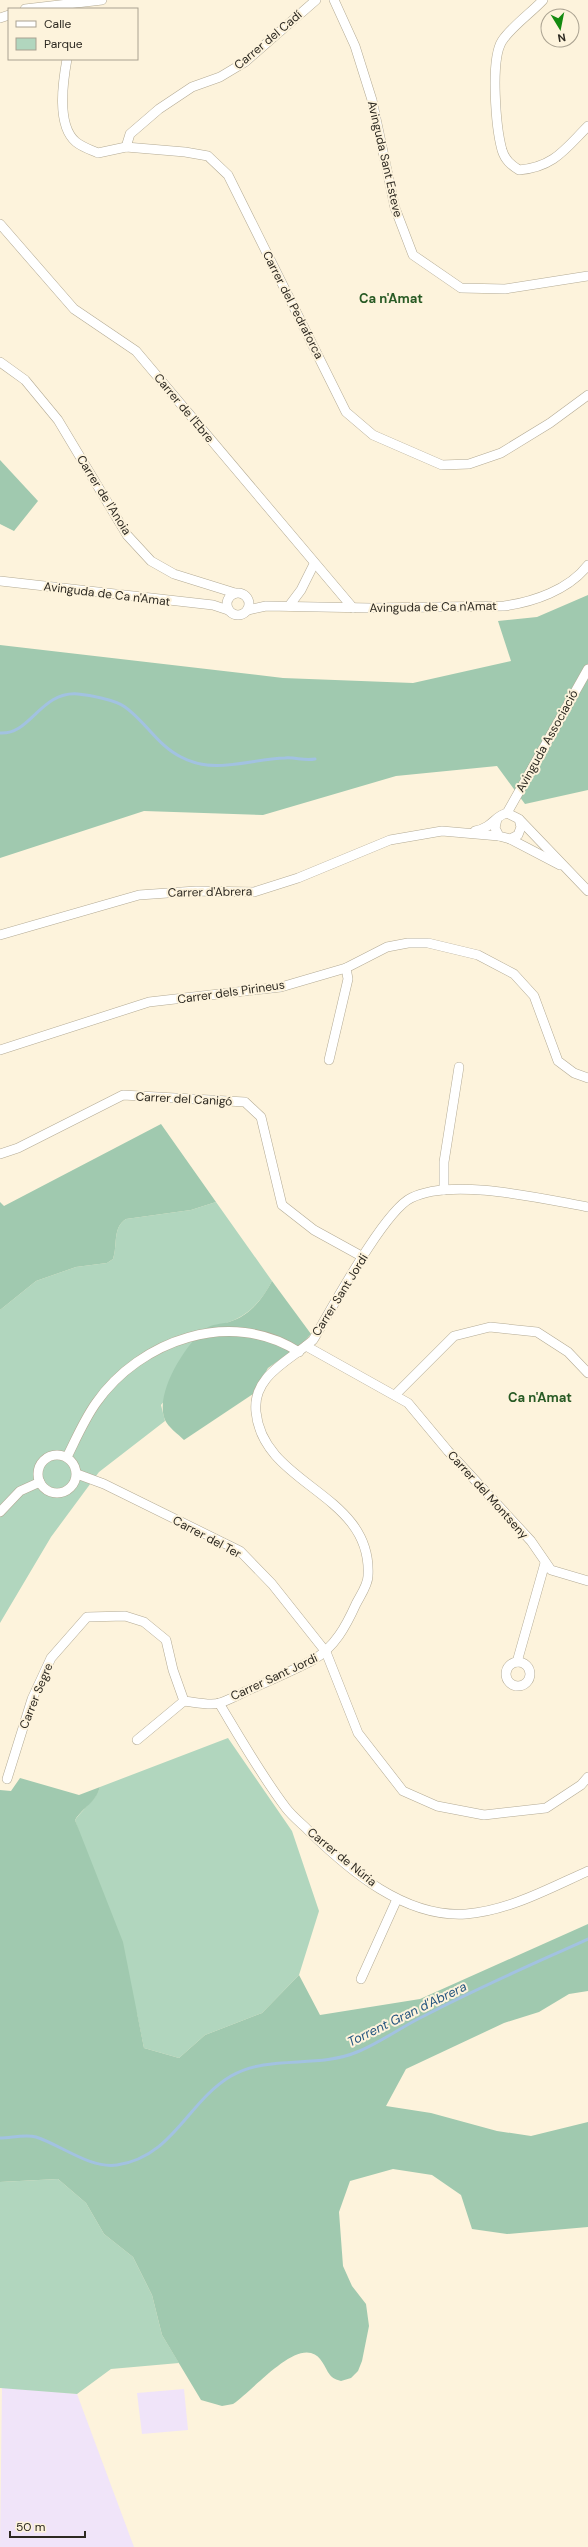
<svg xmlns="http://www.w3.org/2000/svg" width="588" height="2547" viewBox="0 0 588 2547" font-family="'DM Sans',sans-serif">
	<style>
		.industrial { fill: #f0e4f9 }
		.green { fill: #b1d6be }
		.forest { fill: #a0c9af }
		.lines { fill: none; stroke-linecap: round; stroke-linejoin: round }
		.stream { stroke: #a2c2e1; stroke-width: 3 }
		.minor-casing { stroke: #b3aa94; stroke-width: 10 }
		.minor { stroke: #fff; stroke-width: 9 }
		.labels { text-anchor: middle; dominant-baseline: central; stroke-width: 4; stroke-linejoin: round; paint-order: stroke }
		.street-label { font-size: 12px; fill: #2d2921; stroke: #fdf3dc }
		.neighbourhood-label { font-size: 13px; font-weight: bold; fill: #285a24; stroke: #fdf3dc }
		.water-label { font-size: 13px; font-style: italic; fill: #25557f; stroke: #fdf3dc }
	</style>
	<rect width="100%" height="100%" fill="#fdf3dc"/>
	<g class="industrial">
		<polygon points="2,2387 77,2394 134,2547 0,2547"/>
		<polygon points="184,2389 188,2430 142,2434 137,2393"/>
	</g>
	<g class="green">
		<path d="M216 1202 272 1281C262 1301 248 1316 226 1323L161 1405 165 1421 99 1472 51 1537 0 1623V1310L36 1281 76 1267 107 1263 113 1259C118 1245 112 1228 126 1219L191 1210Z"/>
		<path d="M228 1738 292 1831 319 1911 299 1975 262 2013 205 2035 179 2058 144 2048 137 2014 75 1820C84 1807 95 1802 100 1787Z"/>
		<polygon points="58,2179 86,2203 104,2234 133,2257 152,2295 162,2335 179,2363 111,2369 77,2394 0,2388 0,2182"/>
	</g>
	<g class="forest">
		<polygon points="0,460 38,501 14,531 0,524"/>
		<polygon points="588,595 588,790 525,804 497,766 396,776 263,815 144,811 0,858 0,645 283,678 413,683 511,661 498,621 537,617"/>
		<path d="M161 1124 216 1202 191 1210 126 1219C112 1228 118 1245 113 1259L107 1263 76 1267 36 1281 0 1310V1202L4 1206Z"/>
		<path d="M272 1281 311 1334 302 1344 268 1368 253 1394 184 1440C178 1434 168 1427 165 1420 154 1394 185 1345 205 1329 212 1324 221 1324 229 1322 249 1316 262 1300 272 1281Z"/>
		<path d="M20 1778 79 1795 100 1787C95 1804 84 1806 75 1820L123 1942 144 2048 179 2058 205 2035 262 2013 299 1975 320 2015 420 1999 588 1924V1991L569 1994 539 2012 504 2023 406 2069 386 2106 431 2113 497 2131 531 2136 588 2122V2227L507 2234 472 2229 461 2195 432 2175 393 2169 350 2181 339 2212 343 2266 352 2286 366 2304 369 2326 362 2361 358 2371 351 2378 341 2381C337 2380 332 2378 330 2375 324 2367 322 2356 311 2353 289 2347 251 2392 233 2404L222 2406 201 2400 162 2335 152 2295 133 2257 104 2234 86 2203 58 2179 0 2182V1790L11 1791Z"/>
	</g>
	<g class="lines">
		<g class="stream">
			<path d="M0 733C31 735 40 691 78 694 89 695 116 700 125 707 145 721 158 746 181 757 214 775 250 759 285 758 295 757 304 761 315 759"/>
			<path d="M0 2138C11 2138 25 2134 36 2137 61 2145 90 2169 117 2165 173 2157 187 2102 231 2076 269 2054 317 2069 357 2052 380 2043 401 2027 424 2016 477 1988 533 1964 588 1939"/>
		</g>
		<g class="minor-casing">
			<g id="minor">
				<polyline points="334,0 355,46 372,100 395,208 413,255 461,288 505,289 588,276"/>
				<path d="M543 0C532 12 511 27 502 41 490 60 496 128 502 150 505 160 511 165 519 170 554 167 565 149 588 126"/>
				<polyline points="25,9 102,0"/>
				<polyline points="0,18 9,15"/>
				<path d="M67 59C63 81 56 125 76 142 82 147 91 150 98 153L126 147 185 152 208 156 228 175 346 412 373 435 442 465 469 464 501 453 550 423 588 395"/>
				<polyline points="126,147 130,134 159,109 192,87 220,77 245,62 316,0"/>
				<polyline points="0,224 74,309 136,351 353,608"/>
				<polyline points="0,362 25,380 58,420 127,535 151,561 174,574 235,593"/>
				<polyline points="0,581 213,605 228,610"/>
				<circle cx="238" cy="604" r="11"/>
				<polyline points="289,606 301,590 314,564"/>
				<path d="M248 610 266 606 371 608 504 606C533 602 569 590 588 565"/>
				<polyline points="507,813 588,669"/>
				<polyline points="520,820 588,891"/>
				<path d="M475 831C494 827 494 816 507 813L519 819 521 827 518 835 510 839 499 836 495 828 497 819"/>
				<polyline points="510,839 560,865"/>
				<polyline points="0,935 139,895 196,891 254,892 298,878 390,840 442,831 499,836"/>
				<polyline points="0,1050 149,1002 281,987 346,968 387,947 408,943 428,943 478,955 514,974 534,996 558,1061 574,1073 588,1078"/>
				<polyline points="329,1060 348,979 346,968"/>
				<polyline points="0,1154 18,1148 123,1095 245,1102 261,1117 282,1205 314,1230 363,1257"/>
				<polyline points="444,1190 444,1162 459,1067"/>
				<polyline points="306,1346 408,1403 448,1451 531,1541 551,1570 588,1581"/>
				<polyline points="395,1395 454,1336 490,1327 537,1332 568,1352 588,1373"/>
				<circle cx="57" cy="1474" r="19"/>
				<path d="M67 1457C76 1439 84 1420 96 1403 140 1340 231 1308 299 1352"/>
				<polyline points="77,1474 104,1484 240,1551 272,1584 326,1652 358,1733 403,1791 437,1806 484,1815 546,1808 581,1785 588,1777"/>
				<polyline points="0,1512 20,1491 40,1482"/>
				<circle cx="518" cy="1674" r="12"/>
				<polyline points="517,1662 545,1563"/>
				<path d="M184 1701C194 1702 210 1706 220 1703 231 1699 242 1693 253 1688 273 1679 294 1670 313 1660 335 1647 346 1626 356 1604 360 1596 368 1585 368 1576 373 1493 263 1486 256 1412 252 1375 291 1360 313 1340 331 1310 384 1211 411 1198 452 1177 543 1199 588 1207"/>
				<path d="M219 1703C240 1738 261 1775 286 1808 292 1816 302 1824 309 1831 350 1871 405 1918 466 1914 508 1911 550 1888 588 1871"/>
				<polyline points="137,1740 184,1701"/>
				<polyline points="7,1779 32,1699 51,1658 87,1617 125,1616 144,1622 166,1640 173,1670 184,1701"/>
				<polyline points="361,1979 397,1899"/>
			</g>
		</g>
		<use href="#minor" class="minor"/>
	</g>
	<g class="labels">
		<g class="street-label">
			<text transform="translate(268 40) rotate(-40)">Carrer del Cadí</text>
			<text transform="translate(385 159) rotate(77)">Avinguda Sant Esteve</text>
			<text transform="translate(293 305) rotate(63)">Carrer del Pedraforca</text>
			<text transform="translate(184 408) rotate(50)">Carrer de l'Ebre</text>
			<text transform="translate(104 495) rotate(58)">Carrer de l'Anoia</text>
			<text transform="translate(107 594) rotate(7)">Avinguda de Ca n'Amat</text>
			<text transform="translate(433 607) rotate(-1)">Avinguda de Ca n'Amat</text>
			<text transform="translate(547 741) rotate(-61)">Avinguda Associació</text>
			<text transform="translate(210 892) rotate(-1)">Carrer d'Abrera</text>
			<text transform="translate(231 992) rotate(-8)">Carrer dels Pirineus</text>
			<text transform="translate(184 1099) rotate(3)">Carrer del Canigó</text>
			<text transform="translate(340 1295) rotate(-58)">Carrer Sant Jordi</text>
			<text transform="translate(488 1495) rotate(48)">Carrer del Montseny</text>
			<text transform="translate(207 1537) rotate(28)">Carrer del Ter</text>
			<text transform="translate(274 1677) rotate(-25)">Carrer Sant Jordi</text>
			<text transform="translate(36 1696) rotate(-68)">Carrer Segre</text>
			<text transform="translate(342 1857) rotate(39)">Carrer de Núria</text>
		</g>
		<g class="neighbourhood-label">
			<text x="391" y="298">Ca n'Amat</text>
			<text x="540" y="1397">Ca n'Amat</text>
		</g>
		<g class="water-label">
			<text transform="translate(407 2014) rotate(-26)">Torrent Gran d'Abrera</text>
		</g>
	</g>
	<rect x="8" y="8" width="130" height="52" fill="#fdf3dc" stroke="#aaa291"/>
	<rect x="16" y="21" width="20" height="6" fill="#ffffff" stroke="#aaa291"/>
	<text x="44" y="28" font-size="12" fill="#2d2921">Calle</text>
	<rect x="16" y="38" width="20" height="12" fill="#b1d6be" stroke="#aaa291"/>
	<text x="44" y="48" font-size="12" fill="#2d2921">Parque</text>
	<g transform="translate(560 28) rotate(170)"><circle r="19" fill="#fdf3dc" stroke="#aaa291"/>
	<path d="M0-3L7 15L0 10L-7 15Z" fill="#148a10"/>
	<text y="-6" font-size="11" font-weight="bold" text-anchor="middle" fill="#2d2921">N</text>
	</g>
	<path d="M10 2531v6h75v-6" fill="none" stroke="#2d2921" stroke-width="2"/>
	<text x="16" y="2531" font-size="12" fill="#2d2921" stroke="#fdf3dc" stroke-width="3" paint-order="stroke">50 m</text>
</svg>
